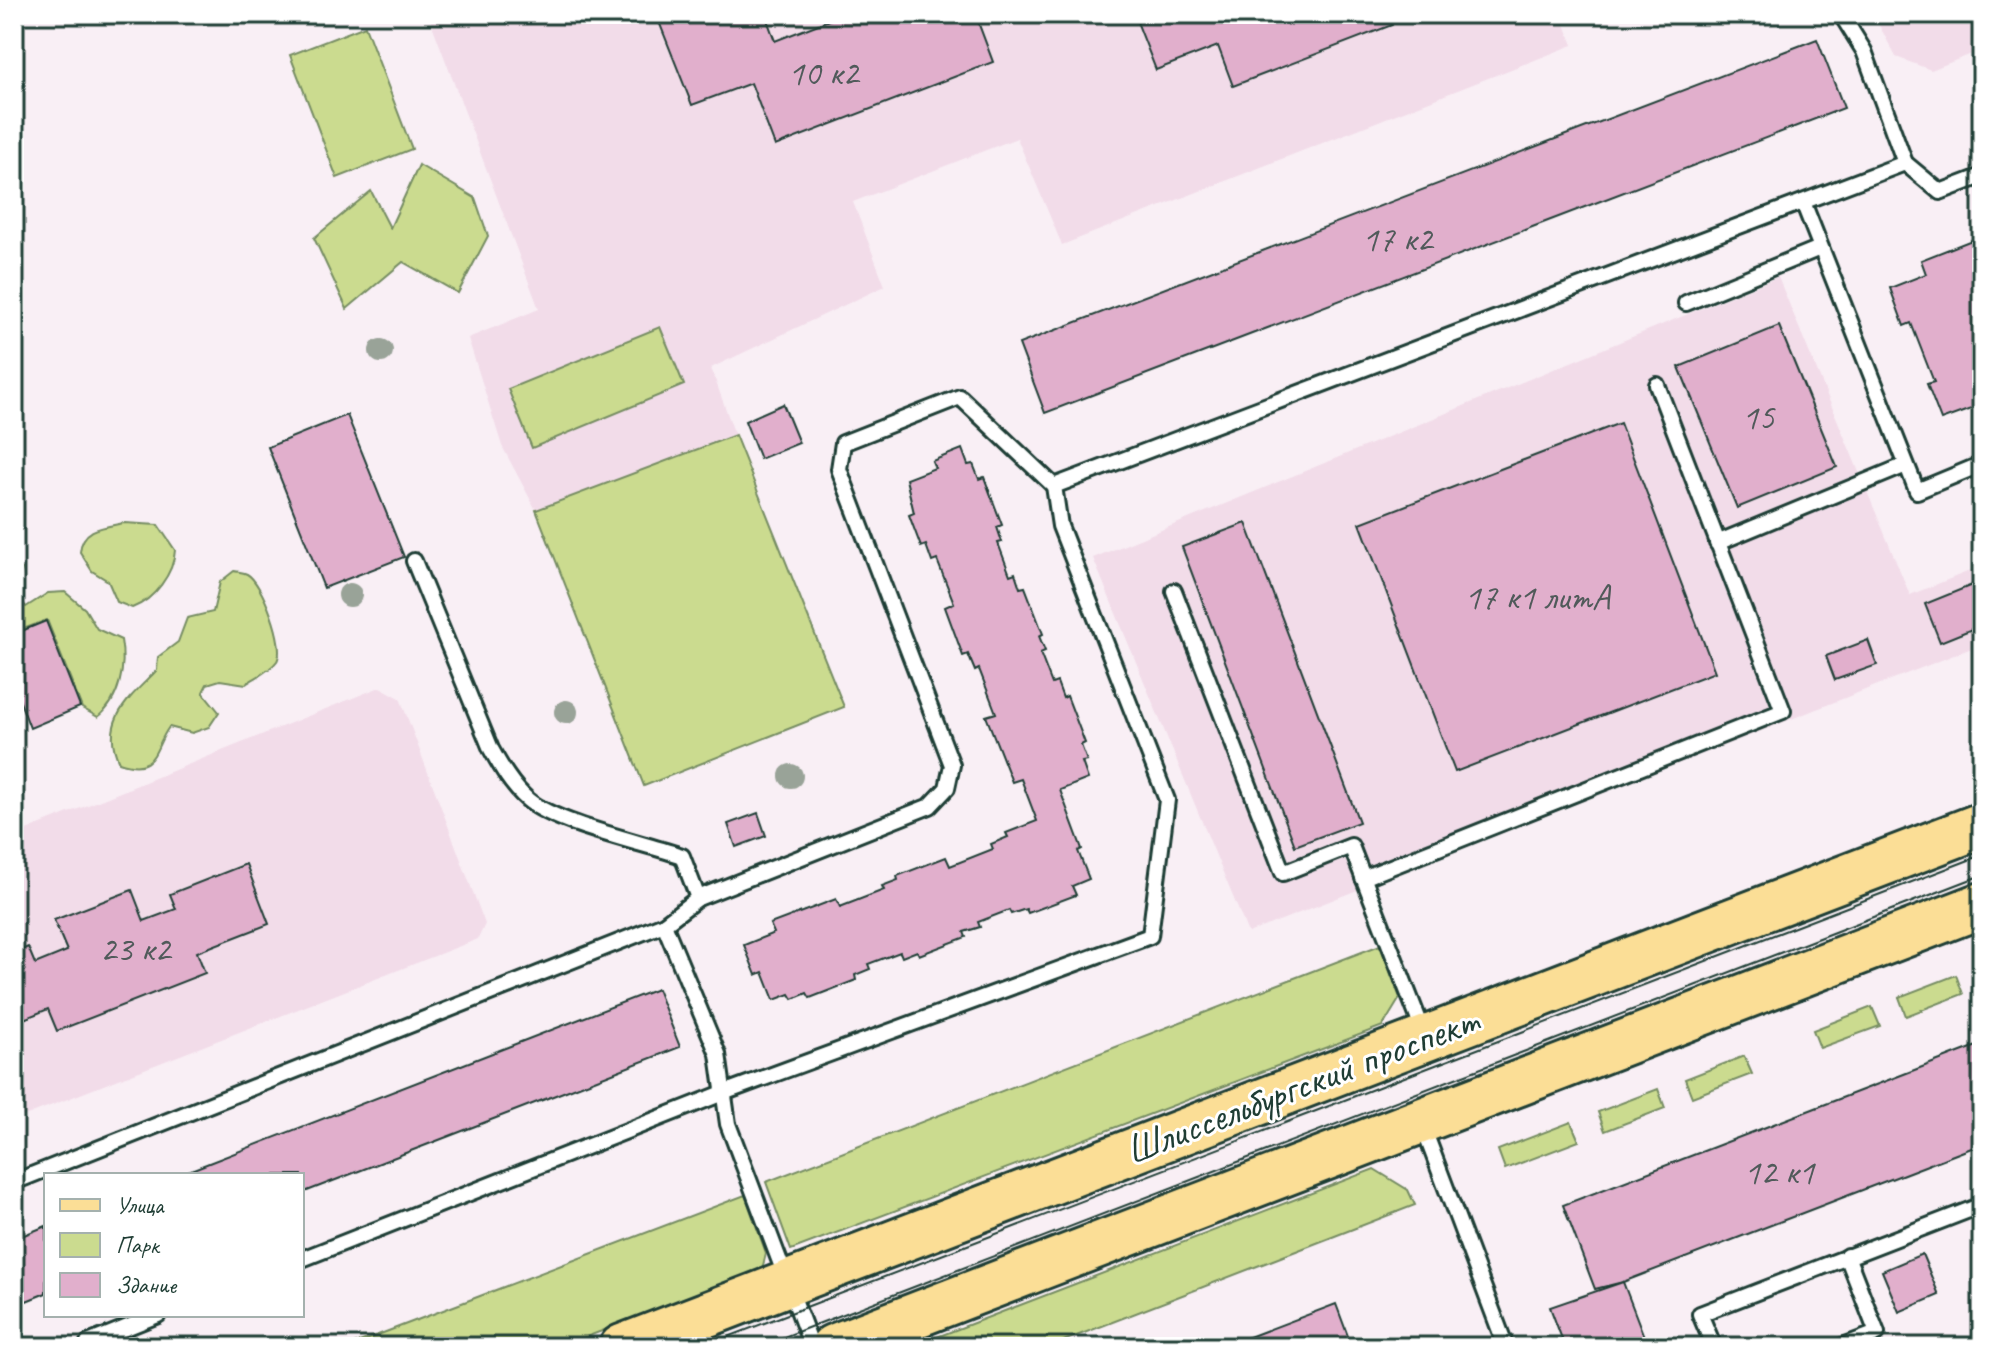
<svg xmlns="http://www.w3.org/2000/svg" width="1996" height="1361" viewBox="0 0 1996 1361" font-family="Caveat,sans-serif">
	<style>
		.built { fill: #f2dce9 }
		.green { fill: #cbdb8f; stroke: #758c62; stroke-width: 2 }
		.building { fill: #e1afcc; stroke: #1f3d34; stroke-width: 2 }
		.lines { fill: none; stroke-linecap: round; stroke-linejoin: round }
		.lane-casing { stroke: #1f3d34; stroke-width: 20 }
		.primary-casing { stroke: #1f3d34; stroke-width: 50 }
		.lane { stroke: #fff; stroke-width: 14 }
		.primary { stroke: #fbde96; stroke-width: 44 }
		.tram { stroke: #1f3d34; stroke-width: 2 }
		.tree { fill: #99a398 }
		.labels { text-anchor: middle; dominant-baseline: central; stroke-width: 6; stroke-linejoin: round; paint-order: stroke }
		.number-label { font-size: 36px; fill: #505a5a }
		.street-label { font-size: 40px; fill: #1f3d34; stroke: #fff }
	</style>
	<rect width="100%" height="100%" fill="#f9eff5"/>
	<filter id="ink" filterUnits="userSpaceOnUse"><feTurbulence type="fractalNoise" baseFrequency=".0125" numOctaves="2"/><feDisplacementMap in="SourceGraphic" scale="16" xChannelSelector="R" yChannelSelector="G"/><feConvolveMatrix kernelMatrix="1 2 1 2 8 2 1 2 1" color-interpolation-filters="sRGB"/></filter>
	<g filter="url(#ink)">
		<g class="built">
			<polygon points="428,14 1561,14 1573,45 1062,245 1017,138 853,202 885,286 711,368 735,435 844,707 644,786 536,510 502,446 468,338 539,309"/>
			<polygon points="1873,14 1982,14 1982,50 1931,70 1896,57"/>
			<polygon points="1778,277 1910,595 1982,566 1982,644 1248,933 1093,558"/>
			<polygon points="380,687 400,698 485,924 478,939 14,1120 14,835"/>
		</g>
		<g class="green">
			<polygon points="365,26 412,149 337,178 290,55"/>
			<polygon points="419,165 475,198 488,236 458,293 403,262 347,309 314,238 371,191 390,228"/>
			<polygon points="660,327 684,385 532,448 508,389"/>
			<polygon points="735,435 844,707 644,786 536,510"/>
			<path d="M124 523 158 525 175 550C174 573 154 600 132 608L117 602 108 581 92 571 80 552C82 528 103 527 124 523Z"/>
			<path d="M14 564 22 569 16 593 26 607 48 593 65 592 85 609 97 629 121 640C126 666 120 700 98 717L82 708 47 620 18 631 14 621Z"/>
			<path d="M234 571C238 572 243 572 247 574 262 582 286 646 277 661 270 671 256 677 246 684L220 680 207 684 203 692 219 712 209 727 192 733 169 727C153 749 157 775 119 762 99 720 131 697 157 670L158 657 178 642 187 618 213 612 220 582Z"/>
			<polygon points="1380,945 1400,998 1383,1026 791,1250 766,1182"/>
			<polygon points="1956,975 1963,994 1906,1016 1899,997"/>
			<polygon points="1872,1007 1880,1026 1820,1048 1813,1030"/>
			<polygon points="1744,1056 1752,1074 1692,1097 1685,1079"/>
			<polygon points="1658,1089 1665,1108 1605,1131 1598,1112"/>
			<polygon points="1571,1122 1579,1141 1505,1169 1498,1150"/>
			<polygon points="1374,1169 1408,1190 1415,1205 1048,1347 911,1347"/>
			<polygon points="745,1195 766,1253 762,1270 560,1347 349,1346"/>
		</g>
		<g class="building">
			<polygon points="656,14 765,14 775,41 844,14 975,14 993,62 775,146 751,83 692,105"/>
			<polygon points="1134,14 1388,14 1392,25 1233,86 1218,46 1156,70"/>
			<polygon points="1817,39 1844,108 1045,413 1019,344"/>
			<polygon points="1982,236 1982,405 1941,420 1927,384 1934,382 1911,323 1904,326 1890,288 1926,274 1921,260"/>
			<polygon points="1779,326 1837,467 1737,508 1679,367"/>
			<polygon points="783,404 799,443 760,459 745,421"/>
			<polygon points="347,415 404,557 324,588 268,447"/>
			<polygon points="1620,423 1715,672 1455,772 1360,523"/>
			<polygon points="962,449 968,465 973,464 979,479 984,477 1002,525 997,527 1002,542 998,543 1010,575 1015,573 1020,588 1025,587 1043,634 1039,636 1045,651 1040,653 1052,684 1057,682 1063,698 1067,696 1085,743 1081,745 1087,761 1082,762 1088,779 1060,790 1082,849 1078,851 1089,879 1072,886 1076,895 1028,913 1026,909 1011,914 1009,910 978,922 980,927 964,932 966,937 919,955 917,951 902,957 900,952 868,964 870,969 855,975 856,980 810,998 807,993 793,999 790,994 774,1000 763,972 756,975 744,945 774,933 770,924 836,899 840,907 884,890 882,886 898,880 897,876 946,857 950,866 993,849 991,844 1008,837 1006,833 1037,821 1021,779 1012,782 986,716 996,713 979,669 975,671 968,654 963,656 945,607 954,603 937,560 932,562 926,545 921,547 909,515 914,513 906,479 935,468 932,461"/>
			<polygon points="1246,523 1359,822 1295,846 1182,547"/>
			<polygon points="1982,581 1982,625 1940,642 1925,604"/>
			<polygon points="46,621 80,707 30,728 17,694 14,695 14,624 17,633"/>
			<polygon points="1868,640 1877,665 1835,680 1826,656"/>
			<polygon points="758,813 766,836 736,847 728,824"/>
			<polygon points="246,864 269,924 197,952 205,973 57,1031 48,1009 14,1023 14,953 28,947 35,964 67,951 54,920 132,890 144,921 176,909 170,894"/>
			<polygon points="657,989 680,1047 302,1193 302,1175 178,1175"/>
			<polygon points="1982,1044 1982,1144 1623,1282 1595,1289 1563,1205"/>
			<polygon points="46,1226 46,1293 14,1306 14,1239"/>
			<polygon points="1922,1254 1939,1295 1899,1312 1882,1271"/>
			<polygon points="1623,1282 1648,1347 1565,1347 1550,1307"/>
			<polygon points="1336,1304 1352,1347 1223,1347"/>
		</g>
		<g class="lines">
			<g class="lane-casing">
				<g id="lane">
					<polyline points="1905,163 1940,192 1982,176"/>
					<polyline points="1803,202 1917,491 1982,464"/>
					<polyline points="1686,303 1820,248"/>
					<polyline points="1717,543 1906,465"/>
					<path d="M414 561 491 749C501 767 512 786 528 800 556 824 644 843 682 856L698 898"/>
					<polyline points="1174,591 1283,873 1351,846 1425,1036"/>
					<polyline points="1363,878 1783,711 1657,385"/>
					<polyline points="664,924 718,1054 728,1124 812,1347"/>
					<polyline points="1423,1127 1506,1347"/>
					<polyline points="14,1182 664,924 698,898 930,806 947,788 952,765 839,469 843,443 960,397 1054,486"/>
					<polyline points="302,1259 723,1093 1150,936 1167,800 1060,526 1054,486 1905,163 1864,51 1841,14"/>
					<polyline points="88,1343 158,1315"/>
					<polyline points="1714,1347 1700,1314 1982,1205"/>
					<polyline points="1840,1347 1877,1333 1847,1256"/>
				</g>
			</g>
			<g class="primary-casing">
				<g id="primary">
					<polyline points="622,1347 1982,825"/>
					<polyline points="833,1347 1982,905"/>
				</g>
			</g>
			<use href="#lane" class="lane"/>
			<use href="#primary" class="primary"/>
			<g class="tram">
				<polyline points="702,1347 1982,855"/>
				<polyline points="758,1347 1982,875"/>
			</g>
		</g>
		<g class="tree">
			<circle cx="381" cy="351" r="12"/>
			<circle cx="350" cy="595" r="12"/>
			<circle cx="566" cy="712" r="12"/>
			<circle cx="791" cy="776" r="12"/>
		</g>
	</g>
	<g class="labels">
		<g class="number-label">
			<text x="823" y="73">10 к2</text>
			<text x="1397" y="239">17 к2</text>
			<text x="1758" y="417">15</text>
			<text x="1537" y="597">17 к1 литА</text>
			<text x="135" y="949">23 к2</text>
			<text x="1779" y="1172">12 к1</text>
		</g>
		<g class="street-label">
			<text transform="translate(1302 1085) rotate(-21)">Шлиссельбургский проспект</text>
		</g>
	</g>
	<rect width="1996" height="1361" fill="none" stroke="#fff" stroke-width="48"/>
	<rect x="24" y="24" width="1948" height="1313" fill="none" stroke="#1f3d34" stroke-width="3" filter="url(#ink)"/>
	<rect x="44" y="1173" width="260" height="144" fill="#ffffff" stroke="#a5b1ae" stroke-width="2"/>
	<rect x="60" y="1199" width="40" height="12" fill="#fbde96" stroke="#a5b1ae" stroke-width="2"/>
	<text x="116" y="1213" font-size="24" fill="#1f3d34">Улица</text>
	<rect x="60" y="1233" width="40" height="24" fill="#cbdb8f" stroke="#a5b1ae" stroke-width="2"/>
	<text x="116" y="1253" font-size="24" fill="#1f3d34">Парк</text>
	<rect x="60" y="1273" width="40" height="24" fill="#e1afcc" stroke="#a5b1ae" stroke-width="2"/>
	<text x="116" y="1293" font-size="24" fill="#1f3d34">Здание</text>
</svg>
